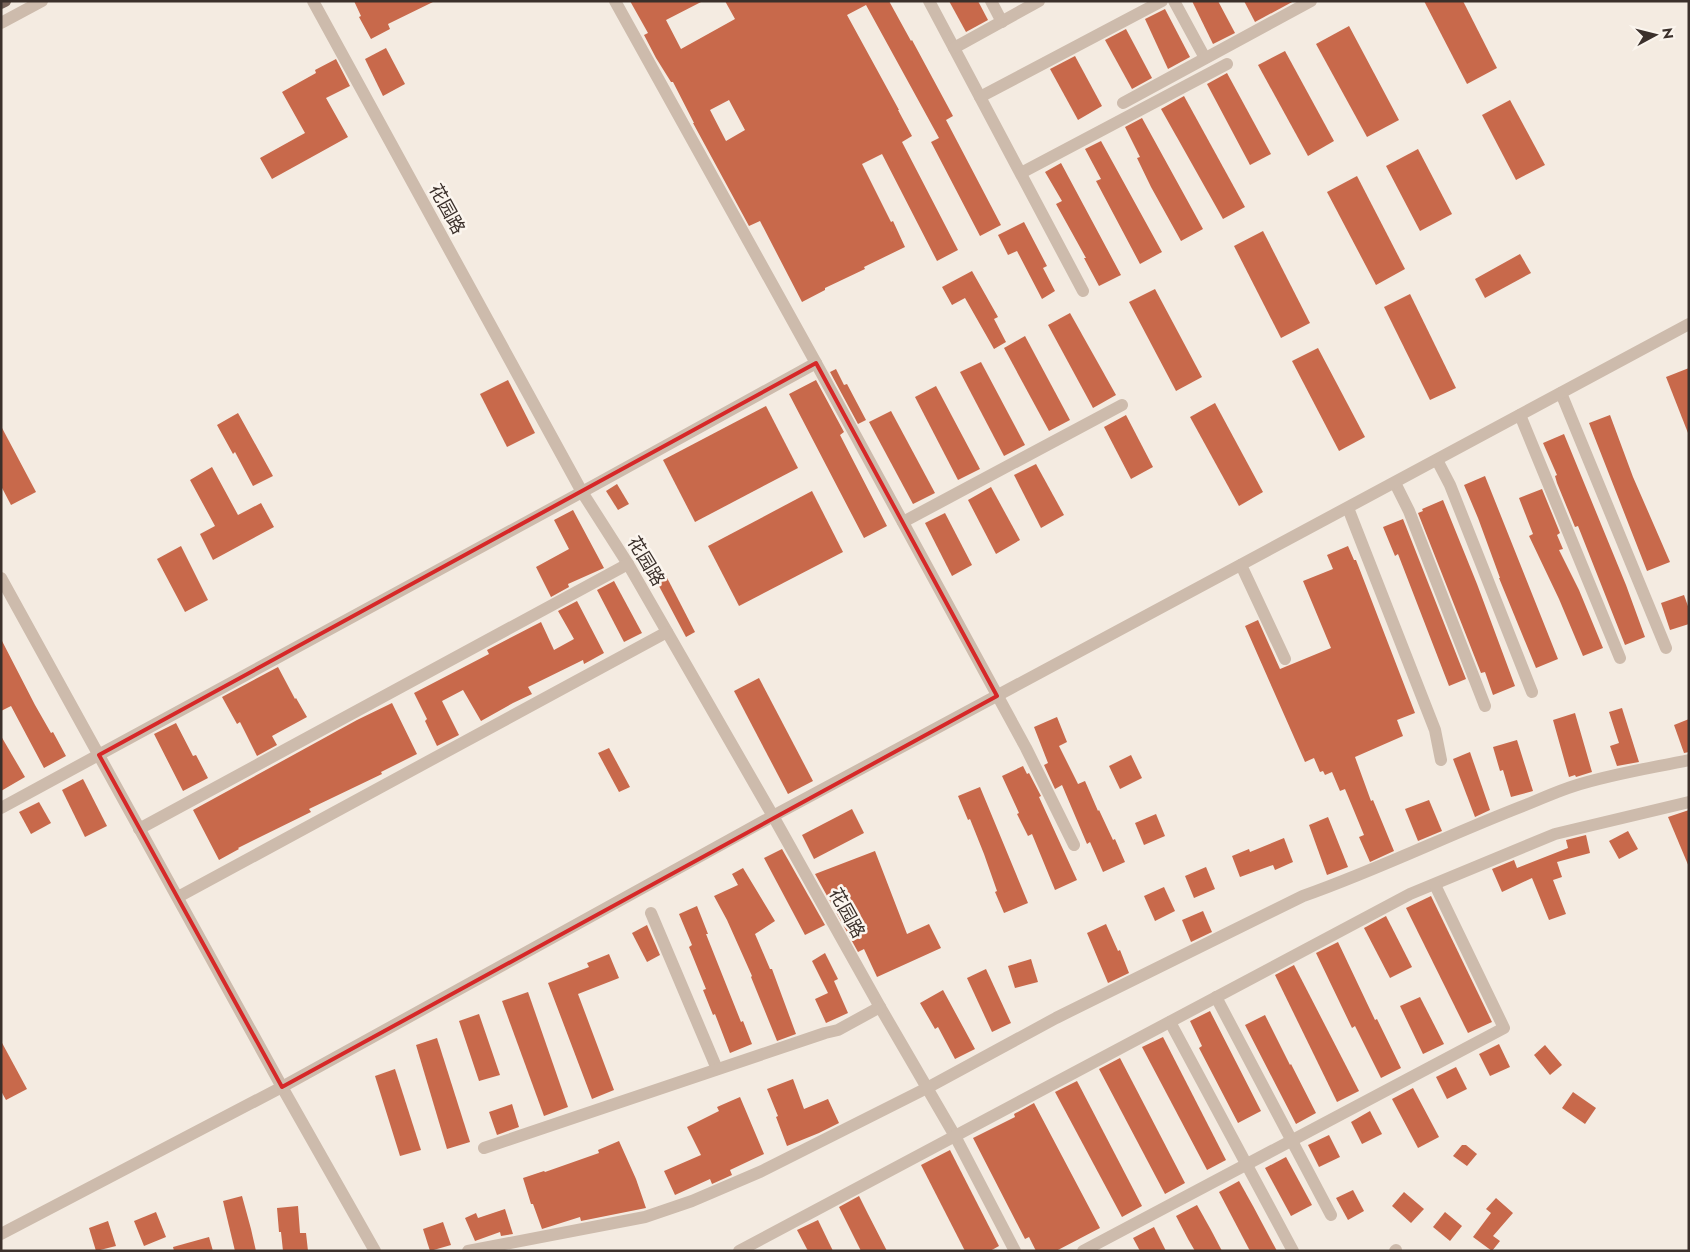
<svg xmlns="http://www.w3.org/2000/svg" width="1690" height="1252" viewBox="0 0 1690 1252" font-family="Jost,'Noto Sans SC',sans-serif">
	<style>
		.building { fill: #c8694b; fill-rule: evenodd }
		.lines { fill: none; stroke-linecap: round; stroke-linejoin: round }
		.minor { stroke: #cdbbac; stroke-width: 12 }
		.major { stroke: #7d675c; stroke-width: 12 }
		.marked { fill: none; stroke: #d62828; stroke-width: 4; stroke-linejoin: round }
		.labels { text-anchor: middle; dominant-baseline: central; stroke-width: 5; stroke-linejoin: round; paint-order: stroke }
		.street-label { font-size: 18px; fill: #3b302b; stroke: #fbf5ee }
	</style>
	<rect width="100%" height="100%" fill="#f4ebe1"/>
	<g class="building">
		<polygon points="354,1 435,1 388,24 390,29 371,39 359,17 361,16"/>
		<path d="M630 1H703L666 20 681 49 735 19 725 1H889L911 41 912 40 953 116 946 120 1001 225 980 236 931 142 939 138 866 5 847 15 899 110H898L912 136 902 142 958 250 937 261 882 154 862 164 891 222 893 221 905 247 864 267 865 269 825 288V290L802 302 760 221 749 226 693 123H694L673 82H671L656 58 644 35 648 33ZM729 100 745 130 726 141 710 110Z"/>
		<polygon points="949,1 978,1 988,20 966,32"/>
		<polygon points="1192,1 1218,1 1235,33 1213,44"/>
		<polygon points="1244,1 1294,1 1255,22"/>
		<polygon points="1424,1 1463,1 1497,68 1467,84"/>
		<polygon points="1165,9 1190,57 1168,69 1145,19"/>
		<polygon points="1349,26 1399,120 1367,137 1316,44"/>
		<polygon points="1126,29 1152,78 1132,89 1105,40"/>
		<polygon points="386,48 405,84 383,96 365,59"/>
		<polygon points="1285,51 1334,141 1308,156 1258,65"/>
		<polygon points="1075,56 1102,106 1078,120 1050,69"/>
		<polygon points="336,59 350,86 326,98 348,137 272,179 260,158 305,133 282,92 316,73 315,70"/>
		<polygon points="1227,73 1271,154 1250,165 1207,84"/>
		<polygon points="1184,96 1245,207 1223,219 1161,109"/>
		<polygon points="1510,100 1545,165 1516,180 1482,115"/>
		<polygon points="1142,118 1203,229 1181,241 1151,187 1137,158 1140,157 1125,127"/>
		<polygon points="1101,141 1162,252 1140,264 1096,181 1101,179 1085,149"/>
		<polygon points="1418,149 1452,214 1420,231 1386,166"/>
		<polygon points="1061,163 1121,275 1099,286 1084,258 1086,258 1056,204 1062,201 1045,172"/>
		<polygon points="1357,176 1405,269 1376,285 1327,192"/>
		<polygon points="1024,222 1047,266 1043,268 1055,291 1042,299 1017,251 1008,255 998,235"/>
		<polygon points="1263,231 1310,323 1281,338 1234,246"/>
		<polygon points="1520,254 1531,273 1485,298 1475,279"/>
		<polygon points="972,271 998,317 994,319 1006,342 994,349 965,298 952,305 942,287"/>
		<polygon points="1155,289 1202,377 1176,391 1129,302"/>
		<polygon points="1410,294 1456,388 1430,400 1384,307"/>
		<polygon points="1070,313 1116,395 1093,408 1048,325"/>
		<polygon points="1025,336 1070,420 1049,431 1004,348"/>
		<polygon points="1318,348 1365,437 1339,451 1292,361"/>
		<polygon points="981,362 1025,445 1004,456 960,372"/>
		<polygon points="1689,368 1689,433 1688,433 1666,377"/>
		<polygon points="836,369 844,385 847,384 866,420 858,424 830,372"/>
		<polygon points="508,380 535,433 507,447 480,394"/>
		<polygon points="816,380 844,432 840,435 887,526 864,538 789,394"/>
		<polygon points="936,386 980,469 958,480 915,397"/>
		<polygon points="1215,403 1263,492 1239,506 1190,417"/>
		<polygon points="766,406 798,468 695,522 663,460"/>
		<polygon points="891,411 935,493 913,504 869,422"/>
		<polygon points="238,413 273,476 253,486 235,452 233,454 217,425"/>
		<polygon points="1126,415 1153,467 1131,479 1104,427"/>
		<polygon points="1610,415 1633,477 1670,562 1647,571 1589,423"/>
		<polygon points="1,426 36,492 11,505 1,486"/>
		<polygon points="1564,434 1626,585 1645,637 1625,645 1578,526 1575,527 1557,483 1555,476 1557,475 1543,443"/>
		<polygon points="1036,464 1064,515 1041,528 1014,475"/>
		<polygon points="212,467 238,515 261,503 274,527 213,560 200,534 215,526 190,480"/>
		<polygon points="1485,476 1558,659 1536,668 1499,578 1500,578 1478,518 1464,485"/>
		<polygon points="617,484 629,504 618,510 606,491"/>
		<polygon points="991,487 1020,540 996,554 968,500"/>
		<polygon points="1542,489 1560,533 1557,535 1563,549 1559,550 1579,590 1603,648 1583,656 1559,599 1529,536 1533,534 1519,498"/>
		<polygon points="812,491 843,552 739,606 708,546"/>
		<polygon points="1443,500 1477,584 1515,686 1493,695 1485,672 1481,673 1418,513 1423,511 1422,509"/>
		<polygon points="573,510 604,568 568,584 569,587 551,597 536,567 569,549 554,520"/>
		<polygon points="945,513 972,565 952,576 925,523"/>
		<polygon points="1403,519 1466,679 1449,686 1398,554 1395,556 1383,527"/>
		<polygon points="181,546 208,600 185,612 157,559"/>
		<polygon points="1348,546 1354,560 1356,560 1415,713 1397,720 1403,736 1355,757 1371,801 1373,800 1394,851 1370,862 1359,837 1364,835 1345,789 1340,791 1332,772 1325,775 1323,771 1320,772 1314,758 1305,762 1245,626 1258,620 1280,669 1331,648 1303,581 1333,569 1327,555"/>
		<polygon points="662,568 695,632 686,637 652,573"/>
		<polygon points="614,581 642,633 624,642 597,590"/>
		<polygon points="1684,595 1689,609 1689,624 1670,630 1661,603"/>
		<polygon points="577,601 604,653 584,664 583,660 528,687 532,694 513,703 481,721 463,690 442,701 459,735 437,746 425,721 427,719 414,693 489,654 487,650 541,622 554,650 574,639 558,611"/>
		<polygon points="1,639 35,705 51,733 53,732 66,756 44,768 11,706 1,711"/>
		<polygon points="278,667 295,699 296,698 307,717 272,736 277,745 257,756 240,722 237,724 222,697"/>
		<polygon points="759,678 813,781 788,794 734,691"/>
		<polygon points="392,703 417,754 381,772 382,774 309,809 311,812 238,848 239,849 219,860 193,810 357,720"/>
		<polygon points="1622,708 1639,762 1617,766 1610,746 1619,743 1609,712"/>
		<polygon points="1575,713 1592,772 1576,777 1575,775 1569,777 1553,720"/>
		<polygon points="1057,717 1067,742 1059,746 1078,784 1085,781 1098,811 1099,810 1113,840 1115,839 1125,862 1103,872 1090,842 1087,844 1062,785 1055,789 1044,765 1048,763 1034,727"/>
		<polygon points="1689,719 1689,752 1684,753 1674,725"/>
		<polygon points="176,723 193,756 196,755 208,778 183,791 154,734"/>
		<polygon points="1,736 25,777 1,791"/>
		<polygon points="1517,740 1533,791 1511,797 1503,770 1500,771 1493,747"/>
		<polygon points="609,748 630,787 619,792 598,753"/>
		<polygon points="1470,752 1490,810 1475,817 1453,759"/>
		<polygon points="1131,755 1142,778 1120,789 1109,766"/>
		<polygon points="1023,766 1027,774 1029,773 1041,796 1039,797 1077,880 1055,890 1032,834 1028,836 1017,814 1019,813 1002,776"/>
		<polygon points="83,779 107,826 85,837 62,790"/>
		<polygon points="980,787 1028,903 1004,913 995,892 997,891 984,854 970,819 968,820 958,796"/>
		<polygon points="1429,800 1442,831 1418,841 1405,809"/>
		<polygon points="39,802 51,823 31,834 19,812"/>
		<polygon points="852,809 864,833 814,859 802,835"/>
		<polygon points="1689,810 1689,867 1668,817"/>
		<polygon points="1156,814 1165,836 1144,845 1135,823"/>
		<polygon points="1328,817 1348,867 1327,875 1309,825"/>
		<polygon points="1628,831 1638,849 1619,859 1609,841"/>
		<polygon points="1586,835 1590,853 1557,862 1562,877 1553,880 1566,914 1549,920 1532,878 1502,892 1492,869 1514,860 1517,868 1568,848 1566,840"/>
		<polygon points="1284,838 1293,862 1275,870 1273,865 1240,877 1232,856 1249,849 1250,852"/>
		<polygon points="782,849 825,925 805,935 764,858"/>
		<polygon points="875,851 907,934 929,924 941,948 877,977 864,949 858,952 815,874"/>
		<polygon points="1206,867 1215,889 1194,898 1185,876"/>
		<polygon points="743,868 775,921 755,934 770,969 772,969 796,1034 777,1041 751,977 752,976 727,920 714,896 738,885 732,874"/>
		<polygon points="1164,887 1175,911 1155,921 1144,896"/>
		<polygon points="1431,896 1492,1022 1468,1033 1406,908"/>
		<polygon points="697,906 708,934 706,934 741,1022 743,1021 752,1044 730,1053 715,1014 713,1015 703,990 706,989 689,947 692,945 679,914"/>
		<polygon points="1203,911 1212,932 1191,942 1182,920"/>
		<polygon points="1386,916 1412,967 1390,978 1364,928"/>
		<polygon points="1106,924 1118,951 1120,950 1129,973 1108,983 1087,933"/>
		<polygon points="647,925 660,955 647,962 632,933"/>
		<polygon points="1338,942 1375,1020 1377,1019 1401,1068 1381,1078 1355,1026 1352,1028 1316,953"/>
		<polygon points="825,953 838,979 834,981 848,1013 826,1023 815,999 828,993 812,961"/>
		<polygon points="609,954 619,978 578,994 614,1090 592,1099 548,983 589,967 587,963"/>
		<polygon points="1031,959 1038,982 1015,988 1008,966"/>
		<polygon points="1294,965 1359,1091 1337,1102 1275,975"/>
		<polygon points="986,969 1011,1023 992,1032 967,978"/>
		<polygon points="943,990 975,1049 955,1059 938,1027 935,1029 920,1003"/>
		<polygon points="528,992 568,1107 544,1116 502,1001"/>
		<polygon points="1420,997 1444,1044 1423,1054 1400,1006"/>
		<polygon points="1210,1011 1261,1111 1238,1123 1199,1048 1202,1046 1190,1021"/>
		<polygon points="479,1014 500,1075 479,1081 459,1021"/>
		<polygon points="1265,1015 1290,1065 1291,1064 1316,1113 1296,1124 1245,1025"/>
		<polygon points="1163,1037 1226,1160 1207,1170 1142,1047"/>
		<polygon points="437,1038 470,1142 447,1149 416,1045"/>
		<polygon points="1,1041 27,1089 6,1100 1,1091"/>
		<polygon points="1499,1044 1510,1067 1490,1076 1479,1054"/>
		<polygon points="1545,1045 1562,1065 1550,1075 1534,1055"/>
		<polygon points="1120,1058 1185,1183 1165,1194 1099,1069"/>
		<polygon points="1456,1067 1467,1089 1447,1099 1436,1077"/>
		<polygon points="395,1069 421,1150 400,1156 375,1076"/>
		<polygon points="793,1079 804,1109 828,1099 839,1123 819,1133 787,1146 776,1117 778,1116 767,1089"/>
		<polygon points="1077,1081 1142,1206 1122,1217 1055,1092"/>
		<polygon points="1413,1088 1439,1137 1418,1148 1392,1099"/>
		<polygon points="1573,1092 1596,1108 1585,1124 1562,1108"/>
		<polygon points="740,1097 764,1154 730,1170 732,1175 712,1184 710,1179 675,1195 664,1171 701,1155 687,1127 719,1111 717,1107"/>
		<polygon points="1034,1103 1100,1228 1056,1251 1036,1251 1029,1237 1025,1239 973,1138 1015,1117 1014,1114"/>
		<polygon points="512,1104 519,1127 497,1135 489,1112"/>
		<polygon points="1370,1111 1382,1134 1362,1144 1351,1122"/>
		<polygon points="1329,1135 1340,1157 1319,1167 1308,1145"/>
		<polygon points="619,1141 636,1179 646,1208 581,1221 580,1217 542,1229 533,1204 531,1204 523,1178 544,1171 545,1172 599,1153 598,1150"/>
		<polygon points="1462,1145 1466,1145 1477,1154 1467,1166 1453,1156"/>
		<polygon points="950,1150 999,1246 990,1251 965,1251 921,1165"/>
		<polygon points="1286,1157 1312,1205 1291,1216 1265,1168"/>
		<polygon points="1239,1181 1253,1206 1277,1251 1250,1251 1219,1192"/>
		<polygon points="1353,1190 1364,1211 1348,1220 1336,1198"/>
		<polygon points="1404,1192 1424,1209 1411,1223 1392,1206"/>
		<polygon points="242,1196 251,1229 256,1251 235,1251 223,1201"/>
		<polygon points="859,1196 868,1214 887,1251 861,1251 839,1207"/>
		<polygon points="1496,1198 1513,1213 1493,1236 1500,1241 1492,1251 1473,1237 1491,1213 1486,1209"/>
		<polygon points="1197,1205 1211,1230 1222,1251 1195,1251 1188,1239 1176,1216"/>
		<polygon points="298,1206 300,1233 306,1233 308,1251 283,1251 281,1232 279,1232 277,1208"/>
		<polygon points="505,1209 513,1234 501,1236 500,1232 475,1241 465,1218 476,1213 478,1218"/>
		<polygon points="156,1212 166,1237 144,1246 134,1221"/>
		<polygon points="1445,1212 1462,1226 1450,1241 1433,1227"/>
		<polygon points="818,1220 833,1251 808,1251 797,1230"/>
		<polygon points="108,1221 116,1246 96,1251 89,1228"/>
		<polygon points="443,1222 451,1245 430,1251 423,1229"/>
		<polygon points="1154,1227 1166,1251 1140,1251 1133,1238"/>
		<polygon points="209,1237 213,1251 174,1251 173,1247"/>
	</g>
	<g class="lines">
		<g class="minor">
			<polyline points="313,1 582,492 628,564 773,816 880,1007 955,1136 1015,1251"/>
			<polyline points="615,1 816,363 1026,748 1074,845"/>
			<polyline points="929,1 1083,291"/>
			<polyline points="991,1 1002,22"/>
			<polyline points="1174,1 1205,58"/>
			<polyline points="1,23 42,1"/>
			<polyline points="954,48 1039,1"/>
			<polyline points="980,97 1162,1"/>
			<polyline points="1123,103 1311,1"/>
			<polyline points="1021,173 1227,64"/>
			<polyline points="1561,393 1666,648"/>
			<polyline points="1520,415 1620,658"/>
			<polyline points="1437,460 1450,485 1532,692"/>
			<polyline points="1395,483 1409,511 1485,706"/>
			<polyline points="1348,508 1435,730 1441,760"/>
			<polyline points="903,522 1122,405"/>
			<polyline points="1241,565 1285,659"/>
			<polyline points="1,578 282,1087 375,1251"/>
			<polyline points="1,808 582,492 816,363"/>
			<polyline points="139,829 628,564"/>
			<polyline points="178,897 667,632"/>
			<polyline points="651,913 717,1069"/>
			<polyline points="1216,997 1331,1215"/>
			<polyline points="1170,1022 1293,1251"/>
			<polyline points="484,1148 825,1033 838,1030 880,1007"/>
			<polyline points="1,1234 282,1087 773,816 1689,324"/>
			<path d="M468 1251 645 1217 692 1201 762 1171 927 1088 1056 1018 1303 896C1380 869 1452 833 1528 804 1543 798 1558 791 1574 786 1611 774 1651 768 1689 760"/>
			<polyline points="739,1251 1410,894 1555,834 1689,802"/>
			<polyline points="1083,1251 1504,1028 1435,885"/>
			<polyline points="1395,1251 1396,1250"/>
		</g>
		<polyline class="major" points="1,3 5,1"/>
	</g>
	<path class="marked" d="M816 363 997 696 282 1087 99 755Z"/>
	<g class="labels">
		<g class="street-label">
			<text transform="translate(447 209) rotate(61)">花园路</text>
			<text transform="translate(646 561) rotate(59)">花园路</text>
			<text transform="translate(847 913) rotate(61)">花园路</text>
		</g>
	</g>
	<rect width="1690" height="1252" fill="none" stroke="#3b302b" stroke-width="5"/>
	<g transform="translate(1655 35) rotate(83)" stroke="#fbf5ee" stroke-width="4" paint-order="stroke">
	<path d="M0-4L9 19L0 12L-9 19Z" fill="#3b302b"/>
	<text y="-8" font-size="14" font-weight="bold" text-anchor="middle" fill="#3b302b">N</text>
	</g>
</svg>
